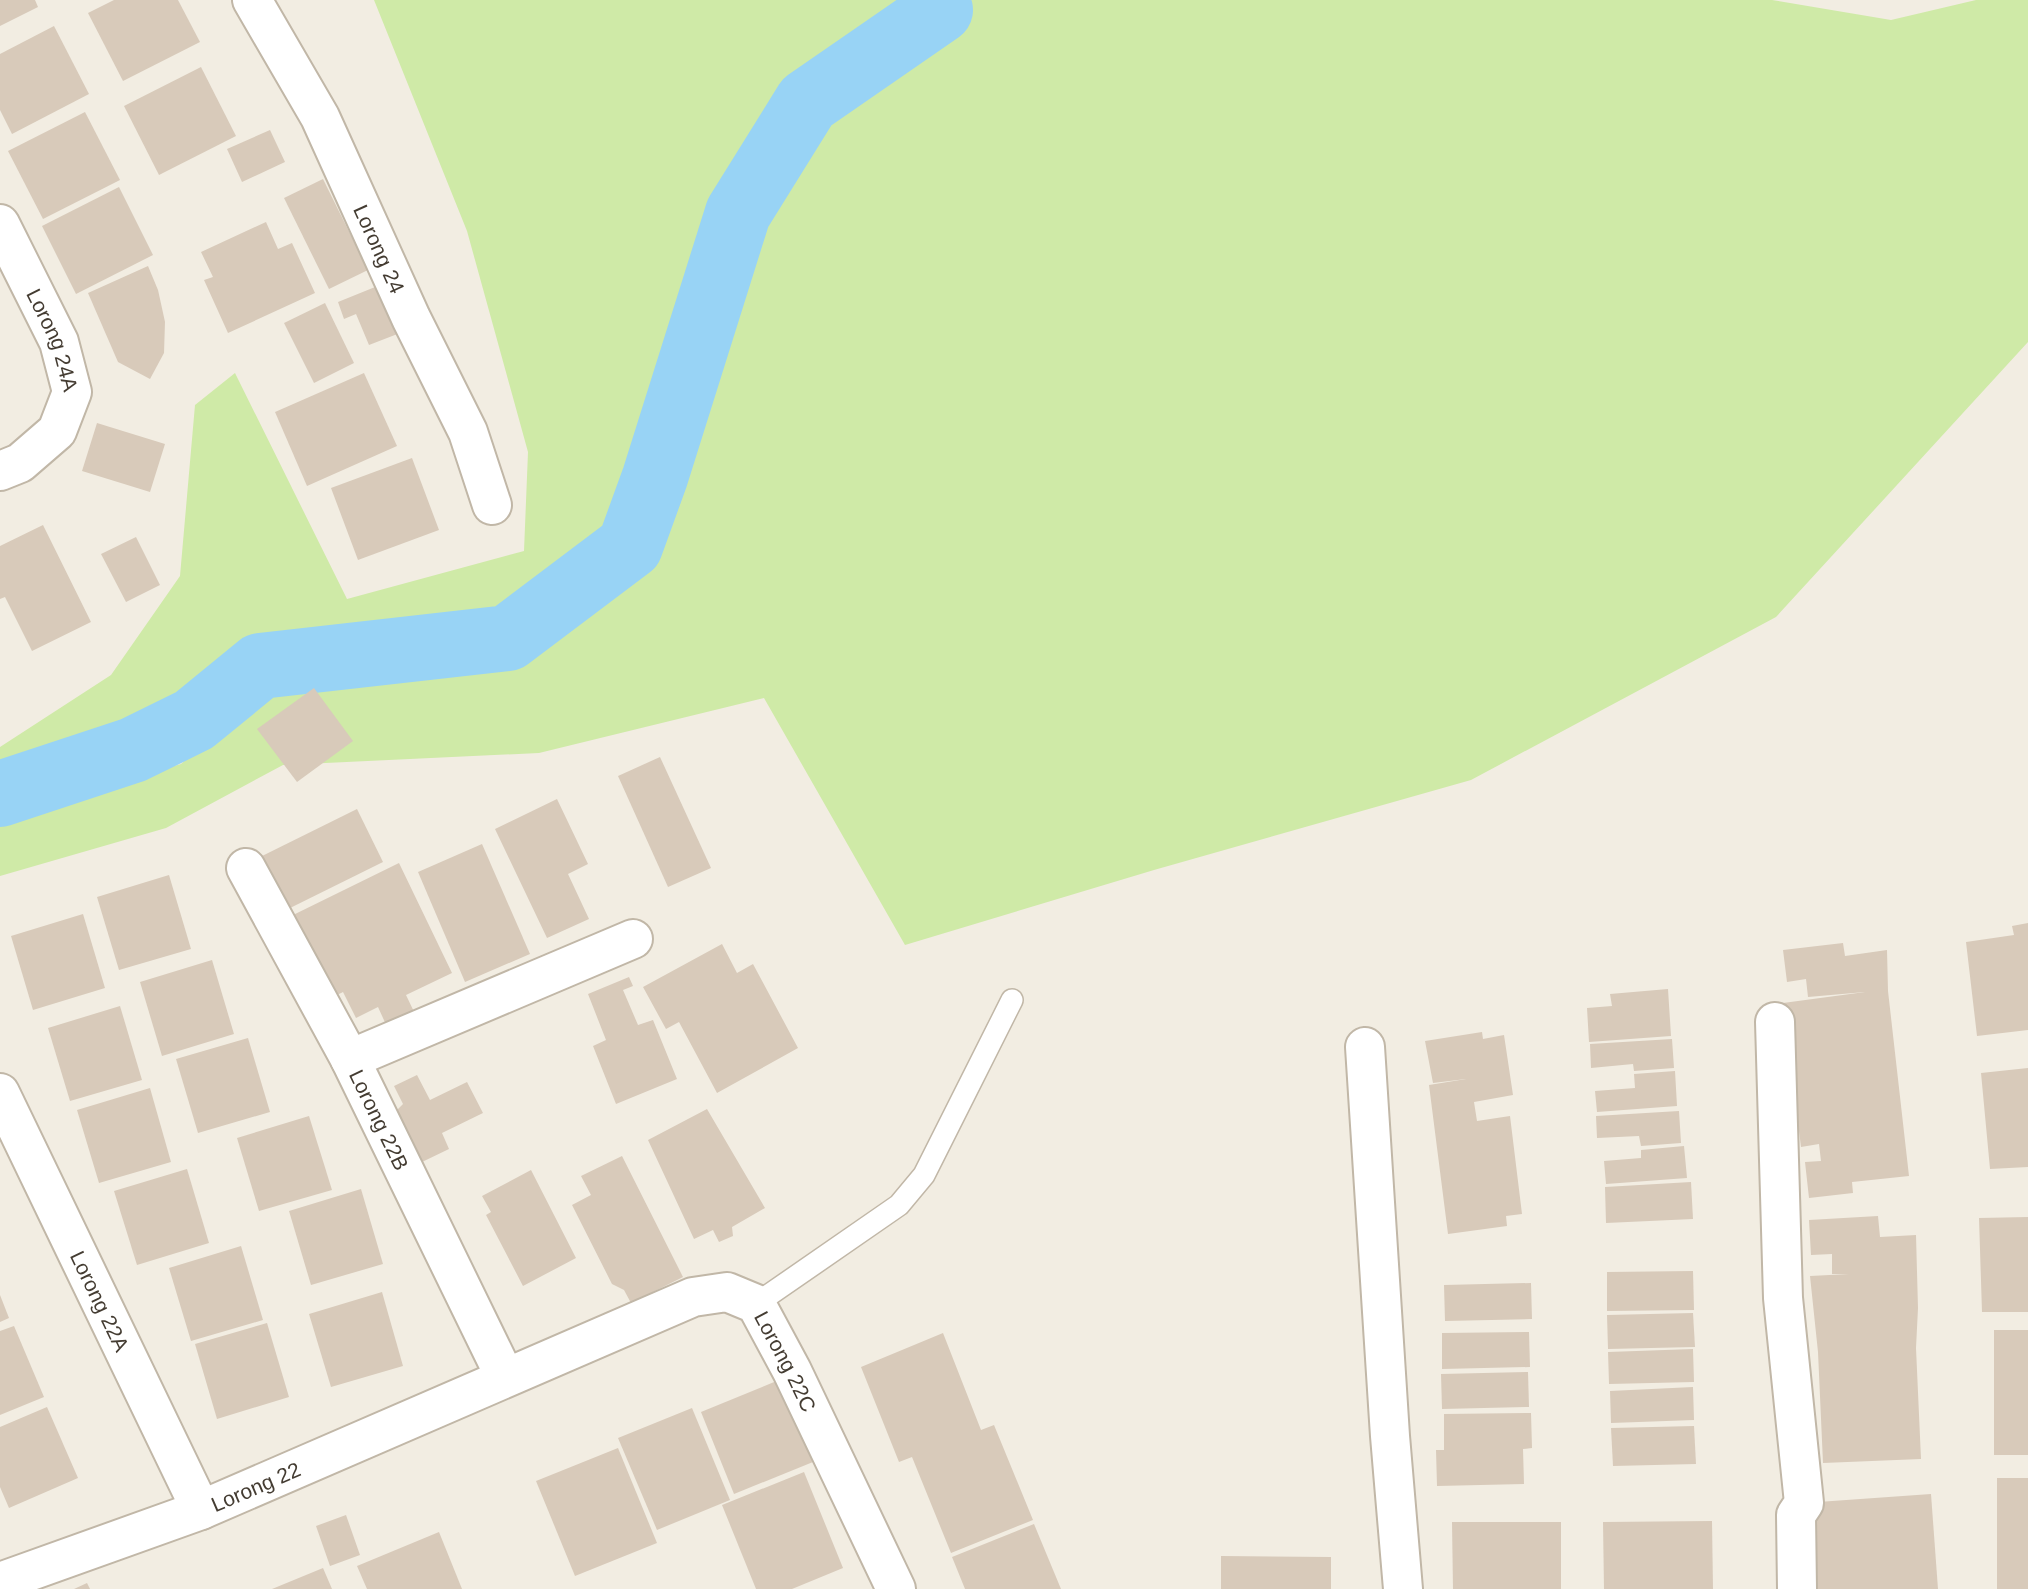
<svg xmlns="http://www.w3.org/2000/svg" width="2028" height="1589" viewBox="0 0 2028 1589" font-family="Arial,sans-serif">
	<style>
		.green { fill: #cfeaa7 }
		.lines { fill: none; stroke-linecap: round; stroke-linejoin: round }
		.river { stroke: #98d3f5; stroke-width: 66 }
		.building { fill: #d8caba }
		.service-casing { stroke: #c1b7a7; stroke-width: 24 }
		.minor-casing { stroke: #c1b7a7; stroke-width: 42 }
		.service { stroke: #fff; stroke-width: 21 }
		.minor { stroke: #fff; stroke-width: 38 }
		.labels { text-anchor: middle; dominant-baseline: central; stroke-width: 5; stroke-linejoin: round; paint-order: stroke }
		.street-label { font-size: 21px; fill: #443c32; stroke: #fff }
	</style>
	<rect width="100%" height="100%" fill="#f2ede2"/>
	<polygon class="green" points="374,0 1772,0 1891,20 1976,0 2028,0 2028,342 1776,617 1471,780 1154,870 905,945 764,698 539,753 283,765 166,828 0,876 0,815 181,764 284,672 504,648 510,644 504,632 491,627 256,642 173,711 0,782 0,747 111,675 180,576 195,405 235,373 347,599 524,551 528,452 467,231"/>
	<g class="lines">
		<polyline class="river" points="0,794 133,750 194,720 260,666 508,638 630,546 655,477 738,213 807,102 940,10"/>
	</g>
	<g class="building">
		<polygon points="0,0 35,0 38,7 0,26"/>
		<polygon points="114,0 178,0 200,42 123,81 88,13"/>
		<polygon points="54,26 89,94 12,134 0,110 0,54"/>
		<polygon points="201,67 236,136 159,175 124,106"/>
		<polygon points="85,112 120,180 43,219 8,151"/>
		<polygon points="270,130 285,162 242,182 227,149"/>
		<polygon points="323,179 368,270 329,289 284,198"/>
		<polygon points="119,187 153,255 76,294 42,226"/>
		<polygon points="266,222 278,249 292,243 315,293 228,333 204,280 213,277 201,252"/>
		<polygon points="148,266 158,290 165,322 164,353 150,379 118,362 88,293"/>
		<polygon points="380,285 400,333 369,345 356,314 344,319 338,302"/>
		<polygon points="325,303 354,363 314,383 284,323"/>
		<polygon points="364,373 397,446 307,486 275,412"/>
		<polygon points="97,423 165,444 150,492 82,471"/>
		<polygon points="412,458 439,530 358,560 331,488"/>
		<polygon points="43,525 91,622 32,651 5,597 0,599 0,546"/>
		<polygon points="136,537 160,585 126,602 101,554"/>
		<polygon points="314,688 353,741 297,782 257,729"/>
		<polygon points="660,757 711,868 668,887 618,776"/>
		<polygon points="557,799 588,864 568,874 589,919 547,938 495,829"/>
		<polygon points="357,809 383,862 282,912 256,859"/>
		<polygon points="482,844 530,954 465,982 418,872"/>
		<polygon points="399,863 452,973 406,995 416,1016 388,1029 378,1007 356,1018 343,992 329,999 289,917"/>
		<polygon points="169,875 191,949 119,970 97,897"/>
		<polygon points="83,914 105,988 33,1010 11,936"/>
		<polygon points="2028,923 2028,1030 1977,1036 1966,942 2014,935 2012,926"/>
		<polygon points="1843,943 1845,956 1887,950 1888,991 1909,1176 1852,1182 1853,1193 1809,1198 1805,1162 1821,1161 1819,1144 1801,1147 1783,1003 1865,992 1808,997 1806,979 1787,982 1783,950"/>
		<polygon points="722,944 737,973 753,964 798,1048 717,1093 679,1022 666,1029 643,987"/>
		<polygon points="212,960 234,1034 162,1056 140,982"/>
		<polygon points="629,977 633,986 623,990 638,1025 653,1020 677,1079 616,1104 593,1046 606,1040 588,994"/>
		<polygon points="1668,989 1671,1036 1589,1042 1587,1008 1612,1006 1610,994"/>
		<polygon points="120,1006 142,1080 70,1101 48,1028"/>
		<polygon points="1482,1032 1483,1039 1504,1035 1513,1095 1474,1102 1477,1121 1510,1116 1522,1214 1506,1216 1507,1226 1448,1234 1429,1085 1466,1079 1433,1083 1425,1041"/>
		<polygon points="248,1038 270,1112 198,1133 176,1059"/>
		<polygon points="1672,1039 1674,1068 1634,1071 1633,1064 1591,1068 1590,1044"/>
		<polygon points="2028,1068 2028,1167 1990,1169 1981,1073"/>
		<polygon points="1675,1071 1677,1106 1597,1112 1595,1091 1635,1088 1634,1074"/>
		<polygon points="417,1075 430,1100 467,1082 483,1113 442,1133 449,1149 422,1162 430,1177 426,1179 393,1114 403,1104 394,1086"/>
		<polygon points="150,1088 171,1162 99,1183 77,1110"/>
		<polygon points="707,1109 765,1208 732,1227 733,1236 719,1242 713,1230 694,1239 648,1140"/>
		<polygon points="1679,1111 1681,1143 1641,1146 1639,1136 1597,1138 1596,1116"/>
		<polygon points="309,1116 332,1190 259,1211 237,1138"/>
		<polygon points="1684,1146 1687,1178 1606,1184 1604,1161 1641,1158 1641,1150"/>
		<polygon points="622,1156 683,1277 631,1303 624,1290 612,1284 572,1205 591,1195 581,1176"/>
		<polygon points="187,1169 209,1243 137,1265 114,1191"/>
		<polygon points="531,1170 576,1258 523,1286 486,1215 491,1212 482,1196"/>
		<polygon points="1691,1182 1693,1219 1606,1223 1605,1187"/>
		<polygon points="361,1189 383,1264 311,1285 289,1211"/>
		<polygon points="1878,1216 1880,1237 1916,1235 1918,1308 1916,1348 1921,1459 1823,1463 1818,1352 1810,1276 1849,1274 1832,1274 1832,1254 1811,1255 1809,1220"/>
		<polygon points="2028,1217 2028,1312 1982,1312 1979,1218"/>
		<polygon points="241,1246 263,1320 191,1341 169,1268"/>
		<polygon points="1693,1271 1694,1310 1607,1311 1607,1272"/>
		<polygon points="1531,1283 1532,1319 1445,1321 1444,1285"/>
		<polygon points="382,1292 403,1366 331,1387 309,1314"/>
		<polygon points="0,1295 9,1318 0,1322"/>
		<polygon points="1693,1313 1695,1347 1608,1349 1607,1315"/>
		<polygon points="267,1323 289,1397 217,1419 195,1344"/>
		<polygon points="14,1326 44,1397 0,1415 0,1331"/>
		<rect x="1994" y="1330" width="34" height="125"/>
		<polygon points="1529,1332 1530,1367 1442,1369 1442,1333"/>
		<polygon points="943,1333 981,1430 994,1425 1033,1520 951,1553 912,1457 899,1462 861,1367"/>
		<polygon points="1693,1349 1694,1382 1609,1384 1608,1352"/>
		<polygon points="1528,1372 1529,1407 1442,1409 1441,1374"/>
		<polygon points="779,1380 813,1462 734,1494 701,1412"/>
		<polygon points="1693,1387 1694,1420 1611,1423 1610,1391"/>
		<polygon points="47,1407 78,1478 9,1508 0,1487 0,1427"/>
		<polygon points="692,1408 730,1500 657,1530 618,1438"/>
		<polygon points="1531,1413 1532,1448 1523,1449 1524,1484 1437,1486 1436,1450 1444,1450 1444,1414"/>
		<polygon points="1694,1426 1696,1464 1613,1466 1611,1428"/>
		<polygon points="618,1448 657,1543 575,1576 536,1481"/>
		<polygon points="804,1472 843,1568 792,1589 756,1589 722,1505"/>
		<rect x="1997" y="1478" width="31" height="111"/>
		<polygon points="1931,1494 1938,1589 1810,1589 1804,1503"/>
		<polygon points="346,1515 360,1555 330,1566 316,1526"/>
		<polygon points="1712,1521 1713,1589 1604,1589 1603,1522"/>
		<polygon points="1452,1522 1561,1522 1561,1589 1453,1589"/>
		<polygon points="1034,1524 1061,1589 965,1589 952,1557"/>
		<polygon points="439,1532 462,1589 367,1589 357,1566"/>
		<polygon points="1221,1556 1331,1557 1331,1589 1221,1589"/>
		<polygon points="323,1568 332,1589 272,1589"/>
		<polygon points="87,1583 90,1589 74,1589"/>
	</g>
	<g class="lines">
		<g class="service-casing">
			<polyline id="service" points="756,1304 899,1205 924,1175 1012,1000"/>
		</g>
		<g class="minor-casing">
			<g id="minor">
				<path id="s1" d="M252 0 320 117 411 318 468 432 492 505"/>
				<path id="s2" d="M0 224 59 342 72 392 57 431 20 463 0 471"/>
				<path id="s3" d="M246 868 350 1059 505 1377"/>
				<polyline points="1775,1022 1783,1298 1804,1503 1796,1515 1797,1589"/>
				<polyline points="1365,1047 1390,1436 1403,1589"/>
				<polyline points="350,1059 633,939"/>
				<path id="s4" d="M0 1093 201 1510"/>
				<path id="s5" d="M0 1582 201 1510 693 1297 727 1292 756 1304 792 1371 896 1589"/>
			</g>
		</g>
		<use href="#service" class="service"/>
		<use href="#minor" class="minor"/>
	</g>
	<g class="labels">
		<g class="street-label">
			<text stroke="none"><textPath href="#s1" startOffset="280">Lorong 24</textPath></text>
			<text stroke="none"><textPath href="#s2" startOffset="128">Lorong 24A</textPath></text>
			<text stroke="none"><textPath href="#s3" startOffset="285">Lorong 22B</textPath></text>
			<text stroke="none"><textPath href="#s4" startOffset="231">Lorong 22A</textPath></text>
			<text stroke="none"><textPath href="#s5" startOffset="880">Lorong 22C</textPath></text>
			<text stroke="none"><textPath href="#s5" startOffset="273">Lorong 22</textPath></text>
		</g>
	</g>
</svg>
